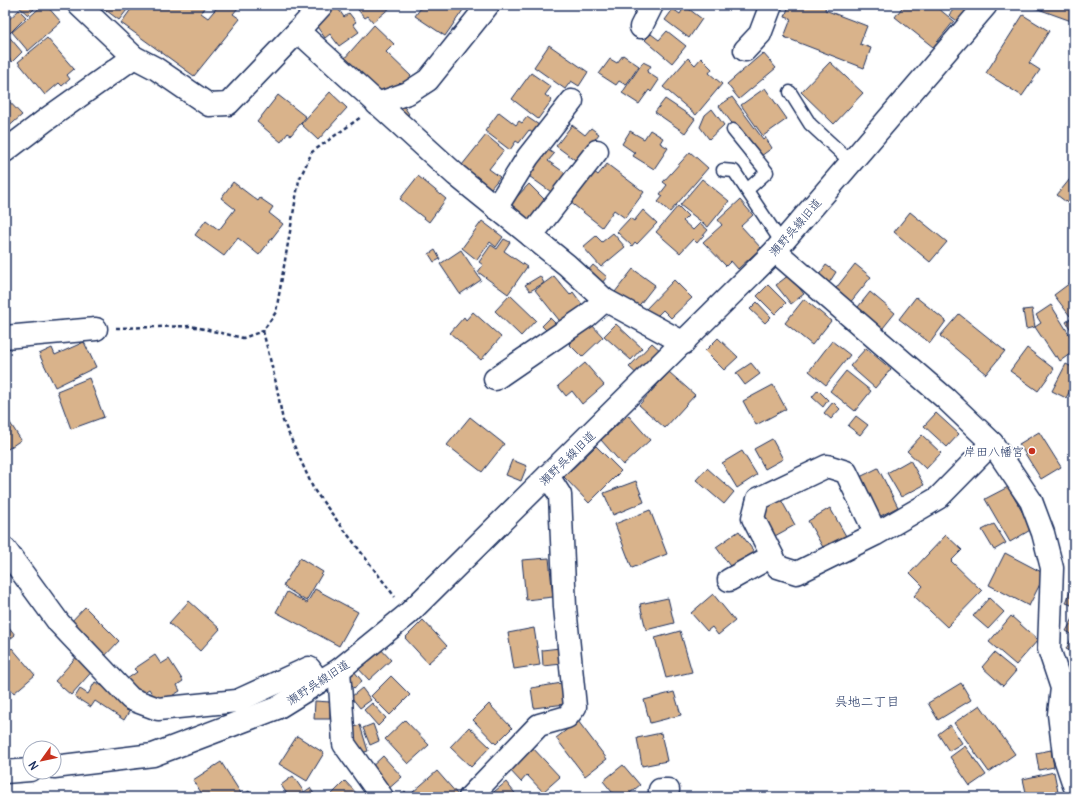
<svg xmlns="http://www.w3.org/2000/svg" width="1079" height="802" viewBox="0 0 1079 802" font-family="Delius,'Klee One',sans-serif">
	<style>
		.building { fill: #d9b38b; stroke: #1b2f5e }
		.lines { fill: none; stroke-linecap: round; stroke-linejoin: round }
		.lane-casing { stroke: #1b2f5e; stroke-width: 15 }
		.street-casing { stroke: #1b2f5e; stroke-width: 25 }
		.secondary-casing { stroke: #1b2f5e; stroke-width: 25 }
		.path { stroke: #1b2f5e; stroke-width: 2.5; stroke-dasharray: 4 3; stroke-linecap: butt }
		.lane { stroke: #fff; stroke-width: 12 }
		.street { stroke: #fff; stroke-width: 22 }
		.secondary { stroke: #fff; stroke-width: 22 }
		.poi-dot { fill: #c8321e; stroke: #fff; stroke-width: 1.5 }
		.labels { text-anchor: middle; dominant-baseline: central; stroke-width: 3.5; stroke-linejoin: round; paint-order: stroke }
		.street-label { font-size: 12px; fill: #1b2f5e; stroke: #fff }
		.poi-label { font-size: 12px; fill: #1b2f5e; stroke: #fff; text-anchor: end }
		.neighbourhood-label { font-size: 13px; fill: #1b2f5e; stroke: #fff }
	</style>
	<rect width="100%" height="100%" fill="#fff"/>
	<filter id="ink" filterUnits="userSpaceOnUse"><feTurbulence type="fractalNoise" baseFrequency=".025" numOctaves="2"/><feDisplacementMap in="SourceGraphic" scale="8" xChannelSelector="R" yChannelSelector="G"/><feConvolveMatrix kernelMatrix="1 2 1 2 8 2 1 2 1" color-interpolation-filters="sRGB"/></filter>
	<g filter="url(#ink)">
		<g class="building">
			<polygon points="21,5 38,5 28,15 19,7"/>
			<polygon points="43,5 46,5 61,22 28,51 12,32"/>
			<polygon points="99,5 131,5 119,20"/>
			<polygon points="134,5 203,5 205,7 201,13 208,18 219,5 234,5 238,8 233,14 240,19 194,76 121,23"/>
			<polygon points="364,5 389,5 391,7 373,22 368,16 365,18 358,10"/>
			<polygon points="423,5 457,5 463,10 445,36 415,16"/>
			<polygon points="789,5 826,5 825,10 867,26 860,44 871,48 864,68 784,37 791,19 785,17"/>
			<polygon points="904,5 934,5 954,21 933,47 895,17"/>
			<polygon points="957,5 974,5 960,23 949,15"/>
			<polygon points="1027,5 1074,5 1074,22"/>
			<polygon points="685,6 702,19 689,38 665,20 673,9 680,14"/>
			<polygon points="337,7 344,17 349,13 356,22 353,24 359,32 339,46 330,34 325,38 315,24"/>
			<polygon points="19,10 26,17 10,33 5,29 5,23"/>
			<polygon points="1023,15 1049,31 1029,63 1040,70 1022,96 986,73"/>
			<polygon points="374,25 394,44 386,52 412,77 404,86 400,82 384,99 343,60"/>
			<polygon points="667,31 686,46 672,63 645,40 651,34 659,40"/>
			<polygon points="6,33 22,52 12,62 5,54"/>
			<polygon points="47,38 74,69 67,75 70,79 62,86 59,83 45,95 18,62"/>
			<polygon points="549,45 588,72 579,86 571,81 565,89 534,67"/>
			<polygon points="763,53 776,68 739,99 727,84"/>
			<polygon points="623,55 639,66 626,85 619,81 616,85 599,74 610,59 617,63"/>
			<polygon points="688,58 695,65 701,58 712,69 709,73 722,84 696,115 663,87"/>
			<polygon points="643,62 651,66 647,72 659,80 651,92 649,90 639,104 622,93"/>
			<polygon points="830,62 863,93 834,124 801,92"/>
			<polygon points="531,73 551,87 545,95 552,100 538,119 512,99"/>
			<polygon points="765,88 787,119 763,136 741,105"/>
			<polygon points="330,92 347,108 318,140 301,124"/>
			<polygon points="278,95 306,117 291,135 288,133 281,142 257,122"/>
			<polygon points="5,97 22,115 5,130"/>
			<polygon points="732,97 763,139 765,137 772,148 761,156 753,145 750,147 719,106"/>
			<polygon points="665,99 695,119 685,133 655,112"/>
			<polygon points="403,105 409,114 404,118 397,109"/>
			<polygon points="712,109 724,125 709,139 700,127 705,115"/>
			<polygon points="499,112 516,125 519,121 522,123 527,117 542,127 535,135 529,130 519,143 516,141 510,150 485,131"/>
			<polygon points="572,125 585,135 591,128 599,134 578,162 556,146"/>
			<polygon points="650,130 663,138 660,143 668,148 654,169 633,156 635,153 622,144 630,131 644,139"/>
			<polygon points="486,135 504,150 489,169 500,177 491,188 462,165"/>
			<polygon points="545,148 554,154 548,161 568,175 554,194 526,174"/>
			<polygon points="690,152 708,168 670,212 658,202 663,196 660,194 667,185 663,182"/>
			<polygon points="607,164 644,192 625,218 614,210 602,227 570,202 593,171 598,175"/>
			<polygon points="1074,174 1074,208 1057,195"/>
			<polygon points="418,176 446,199 429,222 400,199"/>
			<polygon points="702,179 729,201 708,227 680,205"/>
			<polygon points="233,182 258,201 260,198 273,207 269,213 283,224 259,255 238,238 224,256 195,235 206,220 219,230 235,209 221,198"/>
			<polygon points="529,184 548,203 529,223 510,204"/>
			<polygon points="740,200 753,215 741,226 761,248 738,269 731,261 726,266 703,242 722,225 718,220"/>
			<polygon points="678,206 688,216 683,221 693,230 700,223 708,230 697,243 693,239 680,253 656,232"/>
			<polygon points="643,210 657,223 637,244 635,242 632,246 617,232 630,218 634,221"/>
			<polygon points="910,212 947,242 930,262 894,232"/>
			<polygon points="482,221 503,237 496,247 490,242 477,260 462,248"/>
			<polygon points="613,233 625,247 601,267 583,247 596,236 602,242"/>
			<polygon points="504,239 510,242 504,251 527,267 508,294 478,272 483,265 479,262 491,245 497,249"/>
			<polygon points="435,250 440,259 434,262 429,254"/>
			<polygon points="461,250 481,280 460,294 440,264"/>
			<polygon points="855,264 871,277 849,304 833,292"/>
			<polygon points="593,265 607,277 601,284 587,272"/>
			<polygon points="826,265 836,272 827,286 816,279"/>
			<polygon points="633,269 655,285 637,308 615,292"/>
			<polygon points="789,275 804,294 791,304 776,285"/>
			<polygon points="540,276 544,283 530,291 525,285"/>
			<polygon points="554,276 570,295 573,292 584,307 563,325 535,290"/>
			<polygon points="674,280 692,298 671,318 663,310 653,320 644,311"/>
			<polygon points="1074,280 1074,313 1070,316 1054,295"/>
			<polygon points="768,285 786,303 775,314 757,296"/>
			<polygon points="870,292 895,313 879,333 854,312"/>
			<polygon points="510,295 536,320 521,336 495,311"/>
			<polygon points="916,297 946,321 930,343 899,319"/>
			<polygon points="804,299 831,321 812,345 785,323"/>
			<polygon points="757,302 771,317 765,323 750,309"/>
			<polygon points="1051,305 1074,342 1074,344 1070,347 1073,352 1060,361 1057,356 1055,357 1035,327 1041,323 1036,315"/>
			<polygon points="1032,309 1035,327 1026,329 1023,310"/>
			<polygon points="473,312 501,337 481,360 450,333 464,317 466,320"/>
			<polygon points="959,314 1005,351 986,374 940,336"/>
			<polygon points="1074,316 1074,332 1073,333 1066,322"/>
			<polygon points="550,318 557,325 549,333 542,326"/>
			<polygon points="591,324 603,337 582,357 569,344"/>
			<polygon points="616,324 642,348 631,360 604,336"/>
			<polygon points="718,338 738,357 724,370 705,351"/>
			<polygon points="832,341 850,355 826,385 809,371"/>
			<polygon points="84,342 96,367 55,387 39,354 52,348 55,355"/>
			<polygon points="652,343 663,353 641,378 629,367"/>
			<polygon points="866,348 891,369 875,388 850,366"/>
			<polygon points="1027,348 1054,369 1038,391 1010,371"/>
			<polygon points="585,363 604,385 582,404 572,391 566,396 558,386"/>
			<polygon points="751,363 760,374 745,385 736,373"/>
			<polygon points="1066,364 1074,368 1074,383 1066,398 1052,391"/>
			<polygon points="846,371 871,391 855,411 830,391"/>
			<polygon points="669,372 695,395 665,428 639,405"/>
			<polygon points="89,378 104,417 71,429 57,391"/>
			<polygon points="773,385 786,409 756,425 743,401"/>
			<polygon points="818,390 828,400 823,407 812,397"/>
			<polygon points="833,402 840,409 831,419 824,413"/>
			<polygon points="936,413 959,434 947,447 924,426"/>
			<polygon points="5,415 21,440 5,451"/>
			<polygon points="628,415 650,440 623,465 601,440"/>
			<polygon points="856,416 868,425 860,435 848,426"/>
			<polygon points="470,417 504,444 482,472 447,445"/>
			<polygon points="1039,432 1061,467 1041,479 1019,444"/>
			<polygon points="922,435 941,453 926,469 907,451"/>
			<polygon points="772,439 783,459 765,469 754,449"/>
			<polygon points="596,446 621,471 589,503 564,477"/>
			<polygon points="742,451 757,475 737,488 722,463"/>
			<polygon points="512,460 527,466 521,481 506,475"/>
			<polygon points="910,460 924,485 901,497 887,473"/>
			<polygon points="707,468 734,492 724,504 696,480"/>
			<polygon points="878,468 898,507 877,518 856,479"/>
			<polygon points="636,481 644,502 613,515 604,493"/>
			<polygon points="1008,487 1032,529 1010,542 985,499"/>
			<polygon points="780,498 795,525 773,537 758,510"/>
			<polygon points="830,508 846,536 824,549 808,521"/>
			<polygon points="650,510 667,554 632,568 615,524"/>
			<polygon points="994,524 1006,543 994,550 982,530"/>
			<polygon points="739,531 755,553 732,569 716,547"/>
			<polygon points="946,535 962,550 951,561 982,591 947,627 914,596 923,586 910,573"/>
			<polygon points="1005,553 1045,574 1029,606 989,585"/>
			<polygon points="300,558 323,572 306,601 283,586"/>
			<polygon points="549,558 553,597 526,600 522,560"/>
			<polygon points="315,589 358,612 339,646 276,612 287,592 307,603"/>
			<polygon points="1071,589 1074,590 1074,606 1066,603"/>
			<polygon points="713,594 735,621 718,635 712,627 707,631 691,613"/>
			<polygon points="668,598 674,623 646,630 640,604"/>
			<polygon points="989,598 1004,612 988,629 973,616"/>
			<polygon points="189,601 220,629 200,651 169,623"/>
			<polygon points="85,607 119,641 103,658 69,624"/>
			<polygon points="1011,616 1038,640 1016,665 989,642"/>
			<polygon points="1074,617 1074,653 1066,649 1073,635 1066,631"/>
			<polygon points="423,620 447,646 428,663 405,638"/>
			<polygon points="5,622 15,635 5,643"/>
			<polygon points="534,628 540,665 514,669 508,633"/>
			<polygon points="680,631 692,672 666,678 655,638"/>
			<polygon points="378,646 391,660 369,680 356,666"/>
			<polygon points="12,648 35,675 14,693 5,682 5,654"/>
			<polygon points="560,648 562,664 543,666 542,650"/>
			<polygon points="994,653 1016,671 1003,686 982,667"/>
			<polygon points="79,654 95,668 71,695 55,681"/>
			<polygon points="155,655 161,664 169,659 183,681 177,685 180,691 165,700 163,696 156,700 149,689 138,696 127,679 137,672 134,669"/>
			<polygon points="354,671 362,681 354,688 345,679"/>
			<polygon points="391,676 410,695 390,715 371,696"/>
			<polygon points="95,682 104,687 106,683 135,702 124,720 95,701 91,707 75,697 80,689 88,694"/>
			<polygon points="562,683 565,704 534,708 531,688"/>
			<polygon points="961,683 971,700 938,720 928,703"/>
			<polygon points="362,688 371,700 360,708 351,697"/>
			<polygon points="674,692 681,715 650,723 644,700"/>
			<polygon points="315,701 330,702 330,719 314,719"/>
			<polygon points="372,703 386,718 378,726 364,710"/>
			<polygon points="489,704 512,728 496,744 473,720"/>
			<polygon points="980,705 1015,754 989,772 954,723"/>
			<polygon points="405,720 429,745 408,764 385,739"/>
			<polygon points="578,721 607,759 585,776 556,738"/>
			<polygon points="373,724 379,741 370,745 363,728"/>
			<polygon points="360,725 368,751 355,755 347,729"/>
			<polygon points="950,725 962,743 949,751 938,734"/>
			<polygon points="469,727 490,747 471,767 450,747"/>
			<polygon points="661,733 667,761 642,766 637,738"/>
			<polygon points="297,736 324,753 307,781 279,764"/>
			<polygon points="965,746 986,775 970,786 950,757"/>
			<polygon points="532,747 560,777 543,792 527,775 521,782 508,768"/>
			<polygon points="1051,750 1054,767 1039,770 1036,753"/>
			<polygon points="383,756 402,777 386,791 367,771"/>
			<polygon points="221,762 242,795 238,797 204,797 193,780"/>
			<polygon points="623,765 640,785 625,797 616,797 603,781"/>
			<polygon points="437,771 458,795 456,797 417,797 413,792"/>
			<polygon points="1054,772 1059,797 1027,797 1023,779"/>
			<polygon points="293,776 304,792 310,788 316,797 289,797 281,785"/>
			<polygon points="345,781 358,795 356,797 329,797"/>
			<polygon points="506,782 518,797 490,797 489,796"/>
			<polygon points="249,791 253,797 238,797 242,795"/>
			<polygon points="405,791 410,797 398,797"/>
		</g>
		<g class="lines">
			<g class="lane-casing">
				<g id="lane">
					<polyline points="790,92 810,124 851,162"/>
					<polyline points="733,130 767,172 747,190"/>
					<polyline points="723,170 734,171 782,243"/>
				</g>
			</g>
			<g class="street-casing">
				<g id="street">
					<polyline points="79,5 134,57 155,68 209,105 228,104 298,31 456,175 567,265 605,300 684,343"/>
					<polyline points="641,27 652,5"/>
					<polyline points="298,31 322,5"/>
					<polyline points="745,50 760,34 771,5"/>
					<polyline points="377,104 408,93 428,80 488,5"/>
					<polyline points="5,151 47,119 134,57"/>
					<polyline points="496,208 528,157 572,101"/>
					<polyline points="531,236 597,151"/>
					<polyline points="775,251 946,399 992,443 1031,501 1043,533 1052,568 1049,649 1062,688 1059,714 1064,755 1074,785"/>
					<polyline points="5,337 96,329"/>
					<polyline points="495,379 587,316 605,300"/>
					<polyline points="876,534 846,472 827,466 758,499 753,518 778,567 797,573 876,534 938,498 992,443"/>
					<polyline points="5,549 59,623 131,699 158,709 237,701 309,668 319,682 339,670 408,614 775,251 986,5"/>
					<polyline points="729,580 772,556"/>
					<polyline points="339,670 344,744 382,797"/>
					<polyline points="470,797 539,725 567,717 575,707 565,607 560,495 548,476"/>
					<polyline points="660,797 660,790 668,790"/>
				</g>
			</g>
			<g class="secondary-casing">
				<g id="secondary">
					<polyline points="54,767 153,755 277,708 319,682"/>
					<polyline points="5,772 30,770"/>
				</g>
			</g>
			<g class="path">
				<polyline points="116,328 191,326 243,338 263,331 276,312 299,180 312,152 361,117"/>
				<polyline points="263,331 276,383 283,421 314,490 395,597"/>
			</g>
			<use href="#lane" class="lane"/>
			<use href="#street" class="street"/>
			<use href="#secondary" class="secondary"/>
		</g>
	</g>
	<circle class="poi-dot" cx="1032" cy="451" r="4"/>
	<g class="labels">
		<g class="street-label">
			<text transform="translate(795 227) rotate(-49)">瀬野呉線旧道</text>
			<text transform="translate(567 458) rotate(-44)">瀬野呉線旧道</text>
			<text transform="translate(318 682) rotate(-33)">瀬野呉線旧道</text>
		</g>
		<g class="poi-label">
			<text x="1024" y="451">岸田八幡宮</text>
		</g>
		<g class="neighbourhood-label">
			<text x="867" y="701">呉地二丁目</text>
		</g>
	</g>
	<rect width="1079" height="802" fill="none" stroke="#fff" stroke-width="20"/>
	<rect x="10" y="10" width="1059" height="782" fill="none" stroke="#1b2f5e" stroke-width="1.5" filter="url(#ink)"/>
	<g transform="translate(42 760) rotate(237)"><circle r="19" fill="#ffffff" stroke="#a4acbf"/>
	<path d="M0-3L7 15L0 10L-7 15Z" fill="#c8321e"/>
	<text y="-6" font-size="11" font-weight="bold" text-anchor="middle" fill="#1b2f5e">N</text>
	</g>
</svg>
